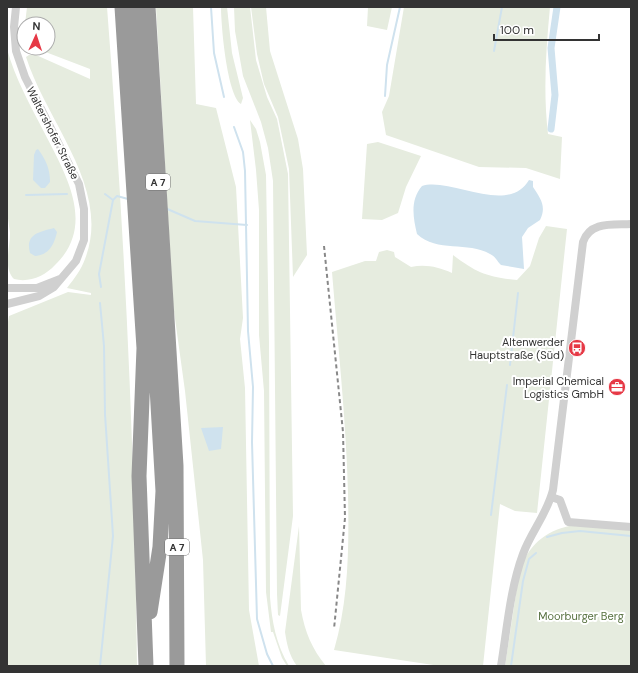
<svg xmlns="http://www.w3.org/2000/svg" width="638" height="673" font-family="'DM Sans',sans-serif">
  <style>
    .green { fill: #e6ecdf }
    .water { fill: #cfe2ee }
    .lines { fill: none; stroke-linecap: round; stroke-linejoin: round }
    .stream { stroke: #cfe2ee; stroke-width: 2 }
    .canal { stroke: #cfe2ee; stroke-width: 7 }
    .street { stroke: #d0d0d0; stroke-width: 8 }
    .highway { stroke: #9a9a9a; stroke-width: 15 }
    .rail { stroke: #888; stroke-width: 2; stroke-dasharray: 4 3; stroke-linecap: butt }
    .labels { text-anchor: middle; dominant-baseline: central; stroke-width: 4; stroke-linejoin: round; paint-order: stroke }
    .shield { fill: #fff; stroke: #707070; stroke-width: 1 }
    .shield-label { font-size: 10px; font-weight: bold; fill: #333 }
    .street-label { font-size: 11px; fill: #333; stroke: #fff }
    .poi-label { font-size: 11px; fill: #333; stroke: #fff; text-anchor: end }
    .park-label { font-size: 11px; fill: #56703f; stroke: #fff }
  </style>
  <rect width="100%" height="100%" fill="#fff"/>
  <!-- green -->
  <path class="green" d="M27,7H107C124,226 135,446 137,666H7L8,322L9,316L68,292L91,295V293L67,288C74,279 81,270 85,259C112,189 47,123 26,57L29,55H36L90,79V69L35,48H48V24H25Z
    M156,7H193L196,104L216,108L236,187L243,318L240,339L245,388L249,610L259,666H206L203,560L185,391L173,304Z
    M221,7H227L232,53L243,98L241,104C227,95 221,25 221,7Z
    M234,7H250L256,60L267,97L277,119L288,174L293,516L280,616L278,615L277,594L273,181L268,148L261,122L243,76L235,31Z
    M251,7H266L270,51L298,139L303,169L307,255L293,277L289,169L278,117L264,84L257,54Z
    M368,7H392L387,30L367,26Z
    M404,7H550C546,49 543,91 548,134L562,137L560,179L526,168L479,167L386,135L382,112L389,96Z
    M7,49C15,78 30,105 44,132C65,173 97,225 55,265C45,276 29,283 14,279C3,268 10,248 10,233C9,226 8,218 7,211Z
    M250,120L256,129L260,142L266,175L269,343L270,597C272,622 276,644 289,666H287L282,658L273,632H271L266,592L264,391L259,335V210L256,170Z
    M378,142L421,156L406,187L398,213L382,220L362,219L367,144Z
    M546,226L567,229L537,513L515,511L500,504L483,666H440L334,650C349,599 349,546 348,493C346,419 338,346 332,272L365,261H376L379,252L387,250L394,252L395,257L411,267C426,264 438,267 452,273L453,255C477,273 487,277 517,280L530,266L539,238Z
    M575,525L631,530V666H505L520,567C532,542 548,529 575,525Z
    M299,526L301,610C305,632 312,649 326,666H297C289,655 287,645 285,632Z"/>
  <!-- water -->
  <path class="water" d="M38,149C46,160 50,169 50,182L45,188H41L33,180L34,155L36,150Z
    M529,180L533,181V187C540,198 547,206 540,220L528,228L522,237L524,269L501,265C497,261 495,256 490,254C468,241 437,253 417,234C413,217 410,200 422,186C451,177 508,216 529,180Z
    M54,228L57,232C54,245 49,255 35,256L30,253C25,234 39,232 54,228Z
    M223,427L221,449L209,451L201,428Z"/>
  <g class="lines">
    <!-- stream -->
    <path class="stream" d="M211,7L214,53L224,97
      M494,51L502,7
      M385,96L387,65L400,7
      M234,127L243,152L245,171L248,331L253,387L252,442L257,619L267,654L273,666
      M26,195L67,194
      M113,200L117,196L128,199
      M165,208L195,221L247,225
      M101,287L99,274L113,200L105,194
      M100,303L104,346L105,414L113,536L100,666
      M510,365L518,293
      M491,515L507,385
      M547,537L562,533L580,531L631,536
      M511,666L523,581L529,559L536,553"/>
    <!-- canal -->
    <path class="canal" d="M551,129L555,95L551,48L557,7"/>
    <!-- street -->
    <path class="street" d="M7,288H37L60,279
      M7,304L39,296L54,287L76,261L84,240V209L79,184L25,77L16,51L14,27L16,7
      M551,497L560,500L568,522L631,527
      M501,666C507,629 510,589 523,554C531,532 547,514 553,490L583,242C590,221 613,225 631,224"/>
    <!-- highway -->
    <path class="highway" d="M122,7L144,348L139,476L146,666
      M135,7L163,491L160,547L150,612
      M148,7L176,466L177,666"/>
    <!-- rail -->
    <path class="rail" d="M324,246L343,432L345,518L334,629"/>
  </g>
  <!-- icons -->
  <defs>
    <symbol id="bus-disc" viewBox="-11 -11 22 22"><circle r="9.5" fill="#e63946" stroke="#fff"/><path d="M-5-6H5V4H4V6H2V4H-2V6H-4V4H-5ZM-3.5-4V0h7V-4ZM-3.5 1.2v1.5H-2V1.2ZM2 1.2v1.5H3.5V1.2Z" fill="#fff"/></symbol>
    <symbol id="office-disc" viewBox="-11 -11 22 22"><circle r="9.5" fill="#e63946" stroke="#fff"/><path d="M-6-3h4V-5.5h4V-3h4V5H-6ZM-1-4.5V-3h2v-1.5ZM-6 0V1H6V0Z" fill="#fff"/></symbol>
  </defs>
  <g fill-rule="evenodd">
    <use href="#bus-disc" x="567" y="338" width="20" height="20"/>
    <use href="#office-disc" x="607" y="377" width="20" height="20"/>
  </g>
  <g class="labels">
    <!-- shield labels -->
    <g class="shield">
      <rect x="146" y="174" width="24" height="16" rx="3"/>
      <rect x="165" y="539" width="24" height="16" rx="3"/>
    </g>
    <g class="shield-label">
      <text x="158" y="182">A 7</text>
      <text x="177" y="547">A 7</text>
    </g>
    <!-- street labels -->
    <g class="street-label">
      <text transform="translate(53 133) rotate(63)">Waltershofer Straße</text>
    </g>
    <!-- poi labels -->
    <g class="poi-label">
      <text x="564" y="342">Altenwerder<tspan x="564" dy="13">Hauptstraße (Süd)</tspan></text>
      <text x="604" y="381">Imperial Chemical<tspan x="604" dy="13">Logistics GmbH</tspan></text>
    </g>
    <!-- park labels -->
    <g class="park-label">
      <text x="581" y="616">Moorburger Berg</text>
    </g>
  </g>
  <!-- border -->
  <rect width="638" height="673" fill="none" stroke="#333333" stroke-width="16"/>
  <!-- north arrow -->
  <g transform="translate(36 36) rotate(3)"><circle r="19" fill="#ffffff" stroke="#adadad"/>
  <path d="M0-3L7 15L0 10L-7 15Z" fill="#e63946"/>
  <text y="-6" font-size="11" font-weight="bold" text-anchor="middle" fill="#333333">N</text>
  </g>
  <!-- scale -->
  <path d="M494 34v6h105v-6" fill="none" stroke="#333333" stroke-width="2"/>
  <text x="500" y="34" font-size="12" fill="#333333" stroke="#ffffff" stroke-width="3" paint-order="stroke">100 m</text>
</svg>
